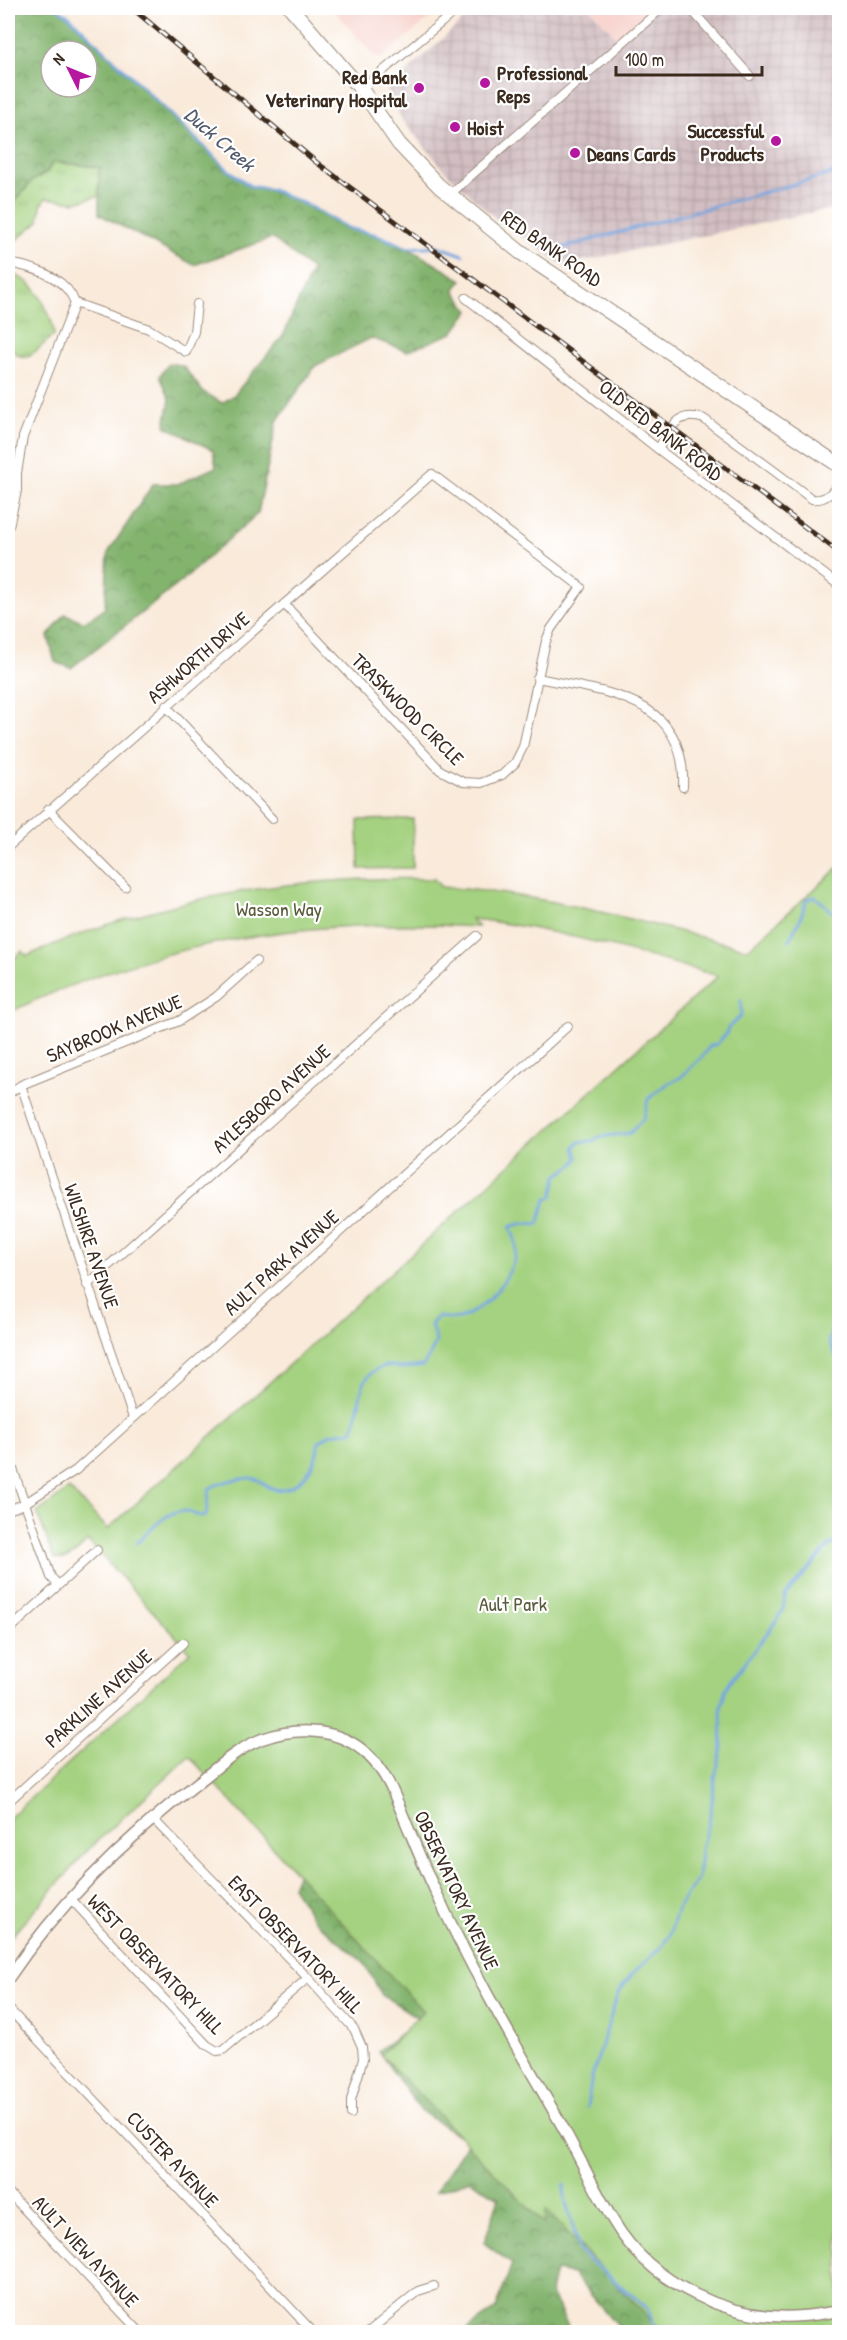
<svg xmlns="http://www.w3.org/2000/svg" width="847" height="2340" font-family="'Patrick Hand',sans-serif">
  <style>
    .built { fill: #f7d0ca }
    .industrial { fill: url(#industrial-grid) }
    .grass { fill: url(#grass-tufts); stroke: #707e4f; stroke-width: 1.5 }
    .forest { fill: url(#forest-crowns); stroke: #5f6f46; stroke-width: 1.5; fill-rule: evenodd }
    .park { fill: #a4d280; stroke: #707e4f; stroke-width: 1.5 }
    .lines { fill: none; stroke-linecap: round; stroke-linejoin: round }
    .stream { stroke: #74a5df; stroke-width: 3 }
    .minor-casing { stroke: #9a8a7c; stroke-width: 10 }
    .tertiary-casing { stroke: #9a8a7c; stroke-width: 13 }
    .trunk-casing { stroke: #9a8a7c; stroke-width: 16 }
    .minor { stroke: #fff; stroke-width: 8 }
    .tertiary { stroke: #fff; stroke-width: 10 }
    .trunk { stroke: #fff; stroke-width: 14 }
    .rail-casing { stroke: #3b2a1e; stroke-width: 5 }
    .rail { stroke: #fff; stroke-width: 3; stroke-dasharray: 9; stroke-linecap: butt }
    .poi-dot { fill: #b5179e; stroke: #fff; stroke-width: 2 }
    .labels { text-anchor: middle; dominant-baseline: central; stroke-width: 4.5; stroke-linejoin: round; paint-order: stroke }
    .poi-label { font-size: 20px; font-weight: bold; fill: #3b2a1e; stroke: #fff; text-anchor: start }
    .street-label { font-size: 20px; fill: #3b2a1e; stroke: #fff }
    .park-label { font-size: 20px; fill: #5a5c3b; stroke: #fff }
    .water-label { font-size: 21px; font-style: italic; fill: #525b6b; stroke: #fff }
  </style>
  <defs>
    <pattern id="industrial-grid" width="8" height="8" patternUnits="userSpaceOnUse" patternTransform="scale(1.5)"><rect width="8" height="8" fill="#d2bec2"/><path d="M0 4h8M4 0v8" fill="none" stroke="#b5a3a6"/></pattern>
    <pattern id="grass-tufts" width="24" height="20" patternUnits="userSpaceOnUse" patternTransform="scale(1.5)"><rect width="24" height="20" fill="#a4d280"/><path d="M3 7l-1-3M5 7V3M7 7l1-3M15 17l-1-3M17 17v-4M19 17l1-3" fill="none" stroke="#8eb46e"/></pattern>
    <pattern id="forest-crowns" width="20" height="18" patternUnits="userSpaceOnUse" patternTransform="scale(1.5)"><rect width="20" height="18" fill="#83b46e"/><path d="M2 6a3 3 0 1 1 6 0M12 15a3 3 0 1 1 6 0" fill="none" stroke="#6c935a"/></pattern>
  </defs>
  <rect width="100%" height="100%" fill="#fff"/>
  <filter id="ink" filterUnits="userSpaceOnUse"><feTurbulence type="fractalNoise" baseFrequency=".0167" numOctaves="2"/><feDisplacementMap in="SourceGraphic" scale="12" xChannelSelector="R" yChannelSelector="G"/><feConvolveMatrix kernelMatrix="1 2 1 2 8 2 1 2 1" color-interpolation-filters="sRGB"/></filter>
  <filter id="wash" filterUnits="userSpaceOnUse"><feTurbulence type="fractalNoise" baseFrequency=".008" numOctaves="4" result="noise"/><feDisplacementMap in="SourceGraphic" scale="24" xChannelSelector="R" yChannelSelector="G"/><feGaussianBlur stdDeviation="1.35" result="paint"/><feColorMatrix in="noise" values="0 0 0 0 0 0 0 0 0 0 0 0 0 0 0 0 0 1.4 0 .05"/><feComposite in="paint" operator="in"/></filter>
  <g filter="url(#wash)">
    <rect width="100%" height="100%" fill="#f9eada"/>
    <!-- built -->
    <path class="built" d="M332,8H442L384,56L380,58L372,54Z
      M589,8H651L617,38Z"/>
    <!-- industrial -->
    <path class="industrial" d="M476,8H589L617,38L651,8H839V207L563,265L496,219L447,173L402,120L387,90Z"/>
    <!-- grass -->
    <path class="grass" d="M53,162L99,167V196L75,202L46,198L41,206L39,221L8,247V210L32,181L47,172Z
      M8,272C14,275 23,278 29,283C41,295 53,318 54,335C38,347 26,371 8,345Z"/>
    <!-- forest -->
    <path class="forest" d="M8,8H57L69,16L227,169L250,186L272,190L307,205L347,228L377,235L408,248L462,280L454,290L469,311L453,333L407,351L371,338L315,366L277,421L258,513L176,586L71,668L55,662L48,636L65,614L84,622L105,608L108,553L153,484H178L216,467L213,450L165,426L170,399L160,376L169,363L183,366L203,392L222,403L234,395L283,336L312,270L272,238L194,265L99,214V167L53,162L47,172L32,181L8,210ZM51,51H87V87H51Z
      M298,1872L839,2332H623L573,2274L555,2271L550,2292L571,2332H464L496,2309L512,2264L484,2243L499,2198L470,2180L435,2192L468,2142L421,2111L378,2051L420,2019L382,1995L364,1963L314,1920L292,1887Z"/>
    <!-- park -->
    <path class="park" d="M413,819V868L359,869L358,820Z
      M839,867V2332H662L546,2210L544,2224L381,2055L423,2011L189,1756L86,1852L8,1940V1819L190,1652L88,1541C78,1549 69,1564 54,1558L37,1513L69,1489L108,1529L718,976C636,953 556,928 471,919L478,927C312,917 159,940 8,1013V964L22,951L27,956C156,898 293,875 434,879L441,887C546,894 646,923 748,949Z"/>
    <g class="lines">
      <!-- stream -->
      <path class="stream" d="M57,8L69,16L227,169L250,186L272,190L307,205L347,228L377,235L408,248L438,246L463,255
        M562,248L831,174L840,168
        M789,940L799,922L807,899L815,897C824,902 831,914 840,917
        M840,1112C834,1123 834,1133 832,1145C828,1176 829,1194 840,1225
        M840,1293L829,1341L840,1365
        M137,1543C148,1533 167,1510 183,1511C193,1512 195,1517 206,1516L209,1489C219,1482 236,1479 249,1478C260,1477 265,1488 274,1489C297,1494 319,1464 318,1443L330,1434L352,1431C363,1408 354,1373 386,1366C390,1365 395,1367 400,1368C407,1368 415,1367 423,1366L430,1355L436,1341L431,1325L437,1317C443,1317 453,1320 459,1318C485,1312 518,1271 516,1245C516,1239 512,1232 510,1227L523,1223L538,1224L546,1200L553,1196L557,1176L575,1163L578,1158L575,1147L579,1142L592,1141L599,1137L630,1133L644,1118L648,1099L667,1084L680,1078L702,1057L710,1046L717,1044L726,1034L728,1028L741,1016V1001
        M587,2107L592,2077L618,1993L632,1974L661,1947L669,1936L678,1908L698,1878L702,1844L709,1823L716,1773L722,1749L721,1707L726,1688L777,1620L783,1610L785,1596L826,1549L840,1539
        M564,2185L565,2199L580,2252L647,2308L655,2327L664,2332"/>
    </g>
  </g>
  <g filter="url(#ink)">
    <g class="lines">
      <defs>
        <path id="minor" d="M690,8L750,76
          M361,89L459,8
          M449,195L662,8
          M8,263C33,267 66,277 75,303L23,437L17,473V491L9,526
          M466,298L658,449L840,586
          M75,303L149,329L186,352L194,332L197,304
          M658,449C671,429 676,410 704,419L812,499C826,501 833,492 840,481
          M537,678C605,692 687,696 683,787
          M166,706L272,819
          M48,809L125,887
          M8,847L432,474L581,587L551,629L546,641L523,747L515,763L502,775L481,783L463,782L440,770L284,604
          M21,1085L133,1418
          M8,1094L21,1085L179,1021L216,997L256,961
          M87,1285L477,936
          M8,1455L51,1577L58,1585
          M8,1510L24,1504L76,1470L568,1026
          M8,1631L97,1550
          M8,1802L183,1643
          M152,1818L308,1978L354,2029L362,2047L363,2059L351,2100V2114
          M71,1899L207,2045L217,2051L223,2050L308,1978
          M8,2008L313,2332
          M8,2192L140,2332
          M368,2332L418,2291L434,2286"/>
        <path id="tertiary" d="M8,1979C59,1903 127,1837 200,1781C219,1766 238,1748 262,1739C298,1726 340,1728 368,1755C390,1776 398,1805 410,1832C418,1852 426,1871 435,1890C471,1969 514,2042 557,2117C577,2151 593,2188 614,2222C651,2284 731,2322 802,2316C815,2315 827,2313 840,2311"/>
        <path id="trunk" d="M291,8L361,89L399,144L439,186L520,252L840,466"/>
      </defs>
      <!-- minor casing -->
      <use href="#minor" class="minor-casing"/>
      <!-- tertiary casing -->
      <use href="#tertiary" class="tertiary-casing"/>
      <!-- trunk casing -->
      <use href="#trunk" class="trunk-casing"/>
      <!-- minor -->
      <use href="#minor" class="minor"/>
      <!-- tertiary -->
      <use href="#tertiary" class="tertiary"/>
      <!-- trunk -->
      <use href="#trunk" class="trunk"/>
      <defs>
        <path id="rail" d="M132,8L316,162L840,553"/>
      </defs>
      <!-- rail casing -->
      <use href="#rail" class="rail-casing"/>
      <!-- rail -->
      <use href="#rail" class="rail"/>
    </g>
  </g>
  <!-- markers -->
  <g class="poi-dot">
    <circle cx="485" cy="83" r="6"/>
    <circle cx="419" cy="88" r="6"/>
    <circle cx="455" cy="127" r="6"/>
    <circle cx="776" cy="141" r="6"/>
    <circle cx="575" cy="153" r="6"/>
  </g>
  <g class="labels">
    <!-- poi labels -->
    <g class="poi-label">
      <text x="497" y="72">Professional<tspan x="497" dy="23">Reps</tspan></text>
      <text x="407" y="76" text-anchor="end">Red Bank<tspan x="407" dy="23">Veterinary Hospital</tspan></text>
      <text x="467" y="127">Hoist</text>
      <text x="764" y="130" text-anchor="end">Successful<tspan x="764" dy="23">Products</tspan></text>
      <text x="587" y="153">Deans Cards</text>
    </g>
    <!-- street labels -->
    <g class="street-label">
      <text transform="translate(552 248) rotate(35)">RED BANK ROAD</text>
      <text transform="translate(661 430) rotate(38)">OLD RED BANK ROAD</text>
      <text transform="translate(198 657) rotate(-41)">ASHWORTH DRIVE</text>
      <text transform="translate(408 709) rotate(45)">TRASKWOOD CIRCLE</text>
      <text transform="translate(114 1028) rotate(-23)">SAYBROOK AVENUE</text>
      <text transform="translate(271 1098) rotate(-42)">AYLESBORO AVENUE</text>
      <text transform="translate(92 1246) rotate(71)">WILSHIRE AVENUE</text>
      <text transform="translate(281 1262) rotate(-42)">AULT PARK AVENUE</text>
      <text transform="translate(98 1698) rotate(-42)">PARKLINE AVENUE</text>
      <text transform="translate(457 1890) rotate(65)">OBSERVATORY AVENUE</text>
      <text transform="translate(296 1944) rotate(46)">EAST OBSERVATORY HILL</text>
      <text transform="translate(156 1964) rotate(46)">WEST OBSERVATORY HILL</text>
      <text transform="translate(173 2159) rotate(47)">CUSTER AVENUE</text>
      <text transform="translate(86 2251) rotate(47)">AULT VIEW AVENUE</text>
    </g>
    <!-- park labels -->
    <g class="park-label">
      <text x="279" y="908">Wasson Way</text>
      <text x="513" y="1603">Ault Park</text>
    </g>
    <!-- water labels -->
    <g class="water-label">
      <text transform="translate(220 139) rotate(41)">Duck Creek</text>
    </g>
  </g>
  <!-- margin -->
  <rect width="847" height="2340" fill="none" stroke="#fff" stroke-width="30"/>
  <!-- north arrow -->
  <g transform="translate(69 69) rotate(313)"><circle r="28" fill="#ffffff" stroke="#b1aaa5" stroke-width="1.5"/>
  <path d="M0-4.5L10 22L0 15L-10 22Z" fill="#b5179e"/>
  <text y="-9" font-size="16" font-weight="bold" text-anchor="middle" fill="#3b2a1e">N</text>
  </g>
  <!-- scale -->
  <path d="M616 66v9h146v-9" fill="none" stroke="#3b2a1e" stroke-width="3"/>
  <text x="625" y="66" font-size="18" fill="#3b2a1e" stroke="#ffffff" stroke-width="4.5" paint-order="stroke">100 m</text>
</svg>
